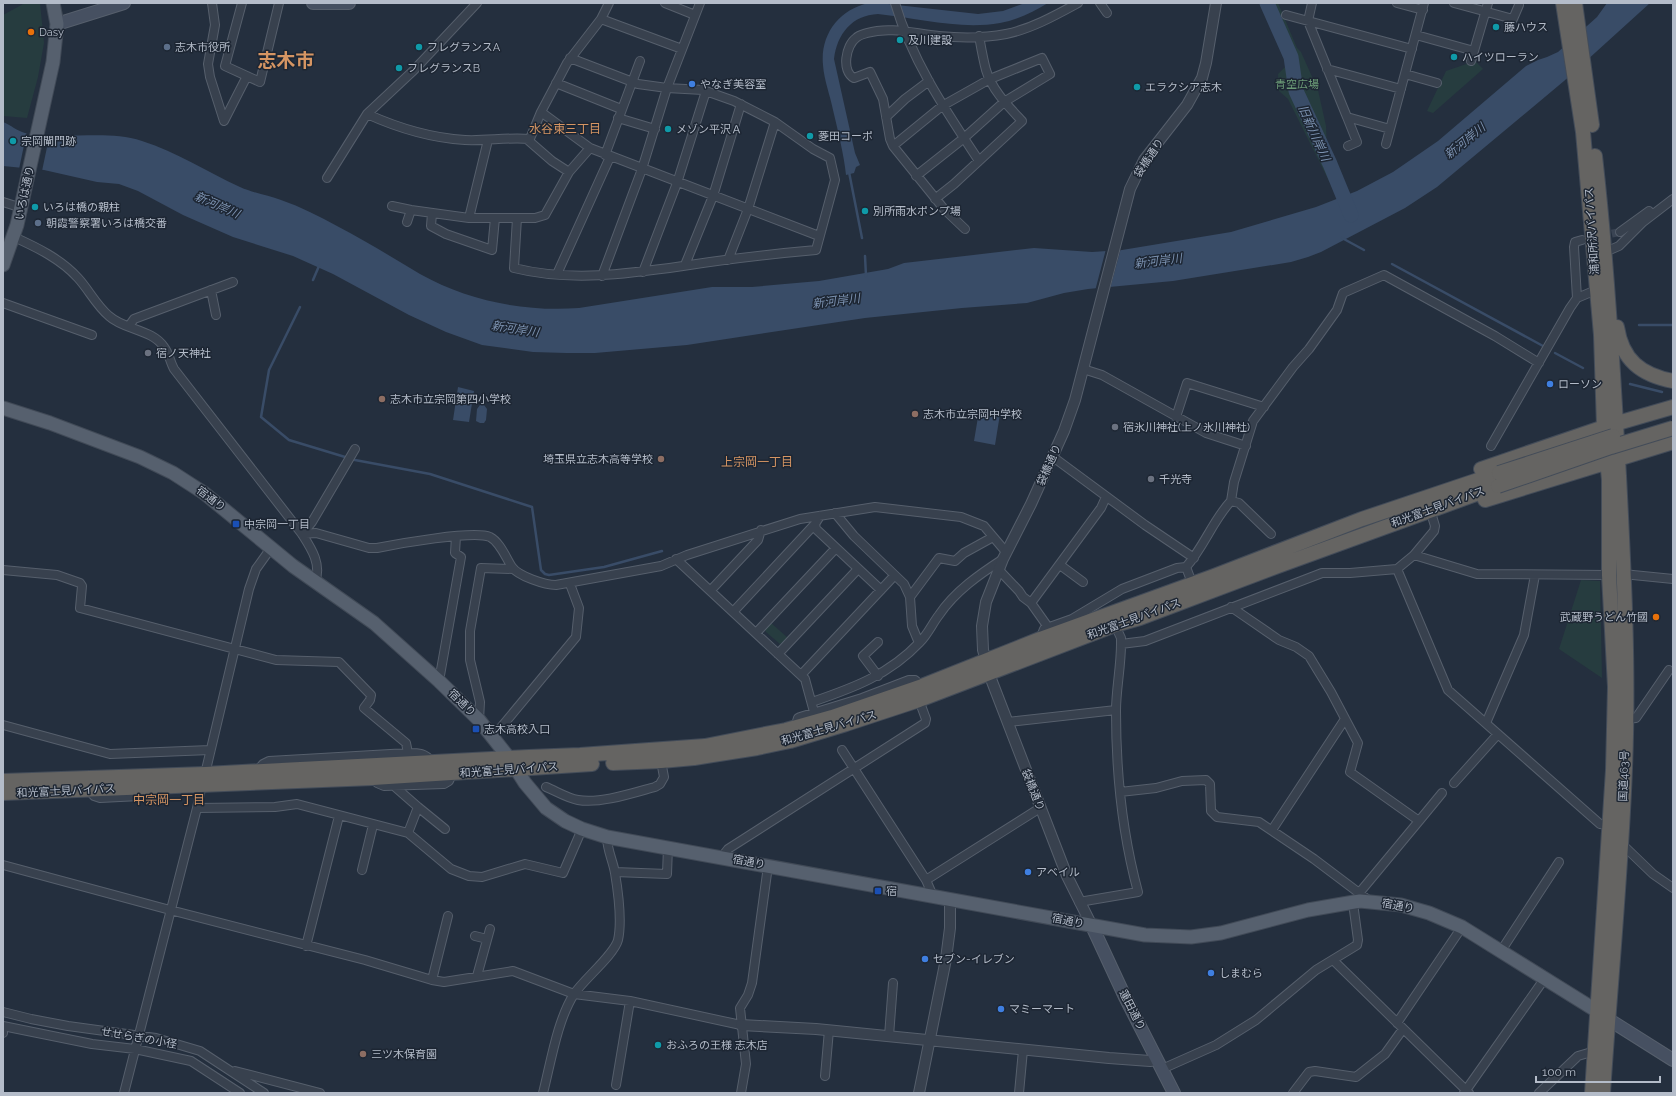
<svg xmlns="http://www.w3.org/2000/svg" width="1676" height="1096" font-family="Raleway,'Noto Sans JP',sans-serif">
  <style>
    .green { fill: #263c3f }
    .water { fill: #394c67 }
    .pier { fill: #242f3e }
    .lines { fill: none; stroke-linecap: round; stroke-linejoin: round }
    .stream { stroke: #394c67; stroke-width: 2.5 }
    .river { stroke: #394c67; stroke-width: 15 }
    .minor-tunnel { stroke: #3a4453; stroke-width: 8; stroke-dasharray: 8 4; stroke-linecap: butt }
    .minor-casing { stroke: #565f6c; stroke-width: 10 }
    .tertiary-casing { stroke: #565f6c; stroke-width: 12 }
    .secondary-casing { stroke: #565f6c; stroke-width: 14 }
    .primary-casing { stroke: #414a57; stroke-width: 15 }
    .trunk-casing { stroke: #434c59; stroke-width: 16 }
    .minor { stroke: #38414e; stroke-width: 8 }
    .tertiary { stroke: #38414e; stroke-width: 10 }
    .secondary { stroke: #465061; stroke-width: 12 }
    .primary { stroke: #56606e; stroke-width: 13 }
    .trunk { stroke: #656462; stroke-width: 14 }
    .trunk-bridge-casing { stroke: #434c59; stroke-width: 16; stroke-linecap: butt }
    .trunk-bridge { stroke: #656462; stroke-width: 14 }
    .culture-dot { fill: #0f9aa8; stroke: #1d2633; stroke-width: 1.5 }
    .food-dot { fill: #e8710a; stroke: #1d2633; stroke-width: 1.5 }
    .service-dot { fill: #5c6f8a; stroke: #1d2633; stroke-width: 1.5 }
    .shop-dot { fill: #3f7fe0; stroke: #1d2633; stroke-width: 1.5 }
    .worship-dot { fill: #6b7280; stroke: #1d2633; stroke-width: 1.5 }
    .education-dot { fill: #8d6e63; stroke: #1d2633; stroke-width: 1.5 }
    .transit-dot { fill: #1a4fb4; stroke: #1d2633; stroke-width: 1.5 }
    .labels { text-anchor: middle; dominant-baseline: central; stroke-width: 3; stroke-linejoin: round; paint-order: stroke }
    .poi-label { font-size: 11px; fill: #b4bcc9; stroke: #1d2633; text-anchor: start }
    .park-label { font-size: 11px; fill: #6b9a76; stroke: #1d2633 }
    .street-label { font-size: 11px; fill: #b4bcc9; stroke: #1d2633 }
    .neighbourhood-label { font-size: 12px; fill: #d59563; stroke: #1d2633 }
    .water-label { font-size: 12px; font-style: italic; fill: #7c92b1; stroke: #1d2633 }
    .town-label { font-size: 19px; font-weight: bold; fill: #d59563; stroke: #1d2633 }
  </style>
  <rect width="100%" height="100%" fill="#242f3e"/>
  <!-- green -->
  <path class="green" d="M25,3H40L44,43L38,77L27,118L3,116V15Z
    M1259,3H1278L1297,48L1301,52L1318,90L1326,126L1327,150L1341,176L1329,181L1288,99L1279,91L1278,74L1289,63Z
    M1475,61L1483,69L1433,113L1427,111L1446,71Z
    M1581,580L1600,581L1602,678L1559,649Z
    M771,623L788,638L780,644L766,632L765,629Z"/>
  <!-- water -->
  <path class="water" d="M869,3L888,4L978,14L1003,11L1025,3H1048C1033,12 1017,20 1000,23C960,30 918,18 878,14C852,15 837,34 834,59L855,153L860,165L856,167L854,173L846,175C844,155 838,131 833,110C830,95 824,80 823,65C820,35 839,9 869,3Z
    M1607,3H1650L1564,81L1437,187L1405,208L1321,252L1308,257L1291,262L1173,281L1088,289L1064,293L1027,303L962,308L865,318L687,345L595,353H566L533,352L482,345L446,332L409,315L333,274L293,256L233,237L183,215L138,191L119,184L97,182L44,170L3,166V122C11,125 17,131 25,133C64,141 104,129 142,141C177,152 207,172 240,187C253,193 268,195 281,200C301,207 319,216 337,226C366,241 393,258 420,274C468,301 525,312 579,308L712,287H752L819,281L888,269L904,263L1034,248L1092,252L1122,250L1231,232L1316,207L1357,191L1393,172L1438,141L1526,66L1538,60L1547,57L1558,52L1597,17Z
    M458,387L474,391L469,422L453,420Z
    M480,405H484L487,409L486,420L484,423H480L476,421L477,409Z
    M979,411L1000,414L995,445L974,441Z"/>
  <!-- pier -->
  <path class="pier" d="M27,131L50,133L42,171L19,169Z
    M1121,248L1110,289L1095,291L1106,249Z"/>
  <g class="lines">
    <!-- stream -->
    <path class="stream" d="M849,172L862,238
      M1342,238L1364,250
      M865,256L866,276
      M1392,264L1543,346
      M313,280L319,266
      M300,307L269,370L261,417L289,440L355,460L430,474L532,507L541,570L545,574L549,575L604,567L662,551
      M1639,325H1673
      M1555,353L1583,368
      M1630,384L1662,392"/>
    <!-- river -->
    <path class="river" d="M1267,3L1291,57L1296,91L1330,164L1351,215"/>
    <!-- minor-tunnel -->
    <path class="minor-tunnel" d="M1600,236L1620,232"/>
    <defs>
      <path id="minor" d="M212,3L215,25L208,64L210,77L224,121L247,76
        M242,3L225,66L260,82L279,3
        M665,3L695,15
        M895,3C912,61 946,111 979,161
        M1100,3L1107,13
        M1312,3L1308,21L1347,117L1390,129
        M1397,3L1423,10
        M1454,3L1513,19L1519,5
        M1286,15L1412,49
        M601,19L682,49
        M1416,35L1474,51
        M1471,61L1488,3
        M1327,69L1401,89
        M1405,74L1437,83
        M556,83L621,109
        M541,112L590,148L819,236
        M367,114C398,128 431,138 465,140C487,141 508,137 530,139
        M886,117L905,99L929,81
        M1347,117L1357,142L1348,146
        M618,118L655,129
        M1386,144L1424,3
        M893,146L942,106L990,79L1042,58L1050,74L1004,102L964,138L916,176
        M605,155L640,61
        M569,172L552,161L529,141L541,112L567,63L601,19L609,3
        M327,178L367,114L414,70L477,3
        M935,199L954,184L1022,121C1008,106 992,90 986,70C983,59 981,47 979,36
        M3,202L22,208
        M392,206L411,210L469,218H535L545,215L569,172L590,148
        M432,213L431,226L446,234L492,250L495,218
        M469,218L488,140
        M517,218L514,268C570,282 627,274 683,266C727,259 771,254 816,250L835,180L830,158L813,149L775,122L734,101L703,90L667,88L638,84L570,58
        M407,222L411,210
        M965,229L944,209L893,146L890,139L883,99L870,72L854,78C841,71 846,45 856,38C859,35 864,34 867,33C891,26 915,34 939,36C960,38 985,38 1006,34C1031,29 1056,15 1078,3
        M1620,232L1649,211
        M14,237C36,247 61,259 78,278C89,290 96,305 109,316C124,330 152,329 164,347C169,353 170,362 174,369L302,534C311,548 322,564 315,582
        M1605,252L1619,246L1643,222L1673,199
        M728,260L748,209L775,122
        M685,265L713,196L741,104
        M643,272L677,183L706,91
        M557,274L610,157
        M602,276L642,169L667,88L700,3
        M211,290L216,315
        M1577,298L1574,247L1575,242L1582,240
        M3,303L92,335
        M129,326L134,319L233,282
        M1083,369L1102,375L1206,433L1246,446
        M1176,417L1187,383L1264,407
        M1491,446L1570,308L1577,298L1596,290
        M1053,457L1145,525L1194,558
        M1231,501L1234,482L1253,421L1293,367L1309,349L1337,310L1343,293L1384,275L1495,336L1539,363
        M835,513L854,536L904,584L910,597
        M815,524L816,529L881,590
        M302,534L316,533L369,548H377C397,544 474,530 490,537C500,542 506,558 512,567C518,576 545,585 556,585L661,566L687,555L800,519L875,507L961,517L984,526L1006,552
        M302,534L312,522L355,449
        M1414,555L1477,574L1609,575
        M676,559L805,679L814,712
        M1060,565L1083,582
        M998,569L1019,591L1023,597L1031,603L1048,627
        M1397,569L1448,690L1600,824L1610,825
        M3,570L57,575L80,583L82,586L80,608L276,660L339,662L371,695L370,700L364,708L406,743L408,753
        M1623,574L1673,579
        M1192,583L1186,567C1204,547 1213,520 1231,501L1239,503L1271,534
        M711,590L758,540L761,530
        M1031,603L1101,508L1106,497
        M1231,607L1279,640L1296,647L1309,656L1331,692L1358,743L1350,772L1419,821L1442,793
        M733,612L815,524L820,516
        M756,633L836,548
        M1040,639L1044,629L1072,619L1122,589L1177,568L1186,567
        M919,643L912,626L910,597L939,558L955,561L964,553L993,537
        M1121,644L1145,641L1322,573H1350L1397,569L1414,555L1434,531L1435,526L1432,516
        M778,654L858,569
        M801,675L894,576
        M878,676L863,656L878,642
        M439,681L461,557L455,553L456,536
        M812,702C853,688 889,675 920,642C928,634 932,624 939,615C955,591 980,574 1003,559
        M1626,719L1636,718L1669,670
        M479,720L480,702L470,660V631L481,568L513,569
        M1008,722L1116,710
        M1486,723L1524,635L1535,575
        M3,725L110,754L210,750
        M795,728L798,718L800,717L862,698L909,680H915L922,686
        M493,737L576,637L579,608L570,584
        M842,750L926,880L933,896
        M257,771L263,764L269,761L408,753C419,753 425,753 432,762
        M205,774L249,589L256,569L271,548
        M373,778L377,783L384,786L444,784L449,781L452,774
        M1454,783L1498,734
        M394,786L418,807L408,833
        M546,787C556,791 567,798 578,800C600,804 633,793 655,787L660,784L664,777L661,761
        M89,790L94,796L100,798L160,795L165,792L169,786
        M1120,792L1156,788L1182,781L1206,780L1210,784L1211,811L1217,817L1259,822L1314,859L1371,902
        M418,807L445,829
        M197,808L275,807L297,804L408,833L451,869L469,876L482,877L525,864L563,873L582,829
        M1272,830L1345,719
        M1620,847L1626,848L1653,874L1673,888
        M721,858L728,849L925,723L926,719L919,700
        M3,865L170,910L365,960L432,980L444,982L513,971L574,994L630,1001L741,1025
        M362,870L373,825
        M615,872L667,874L668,847
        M926,880L1040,808
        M1360,896V892L1419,821
        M1079,902L1138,892C1122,833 1116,772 1116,711C1116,689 1121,667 1121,644V638L1115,625
        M475,936L487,939
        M306,946L339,816
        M1501,951L1559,862
        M1333,960L1469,1093
        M477,976L490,929
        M432,980L448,916
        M3,1012L31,1019L68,1026L156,1038L200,1051L264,1093
        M1397,1023L1462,927
        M3,1026L92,1044L135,1049L191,1061L240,1093
        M3,1032V1033
        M889,1036L893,983
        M1162,1069L1216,1045L1256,1020L1316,970L1357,945L1358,940L1353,903
        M235,1071L320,1093
        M825,1076L829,1030
        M616,1085L630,1001
        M124,1093L197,808L202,784
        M543,1093C551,1062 557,1021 574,994C584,979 614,955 618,940C622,922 618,891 615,873C613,861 607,850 607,837
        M741,1093L746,1064L740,1008L748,995L752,983L768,866
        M1019,1093L1023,1050
        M1293,1093L1309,1072L1315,1071L1356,1077L1385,1054L1403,1029
        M1464,1093L1545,978
        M1539,1093L1578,1056L1595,1051"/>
      <path id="tertiary" d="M1092,926L1067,876L991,679L983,650L982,626L986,602L1003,559L1031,504L1064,431L1075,400L1130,189L1144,160L1187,105L1202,78L1206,63L1216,3
        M741,1025L816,1029L1109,1058L1150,1061L1157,1060
        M919,1093L946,959L950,928V899"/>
      <path id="secondary" d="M313,3H349
        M57,24L124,3
        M1092,926L1125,997L1174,1093
        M1608,1019L1673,1060"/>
      <path id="primary" d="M3,265L17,225L53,62L57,24L53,3
        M3,408L50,423L140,457L173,473L204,493L293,566L374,623L439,681L479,720L509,758L525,783L546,808L565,821L582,829L607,837L1145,935L1191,937L1221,933L1308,910L1360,901L1401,905L1429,913L1462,927L1605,1016"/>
      <path id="trunk" d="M1563,3L1583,132L1601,335L1604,427L1609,480V575L1615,687L1613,770L1592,1093
        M1575,3L1592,125
        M1595,156C1607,262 1613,369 1619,476C1624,573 1629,671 1625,768C1621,877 1610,985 1603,1093
        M1617,327C1622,360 1641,375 1673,381
        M1481,469L1604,427L1673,407
        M1485,500L1673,442
        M613,763L661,761L694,758L757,748L790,741L846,724L919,700L1115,625L1140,618L1278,566L1498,486
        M3,781L205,774L529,757L580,755L705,746L786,730L832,717L922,686L1040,639L1214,576L1362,519L1499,473
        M3,793L373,778L592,764"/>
    </defs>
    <!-- minor casing -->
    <use href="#minor" class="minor-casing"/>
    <!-- tertiary casing -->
    <use href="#tertiary" class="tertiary-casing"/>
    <!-- secondary casing -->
    <use href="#secondary" class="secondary-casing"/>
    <!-- primary casing -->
    <use href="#primary" class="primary-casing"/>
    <!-- trunk casing -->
    <use href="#trunk" class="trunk-casing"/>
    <!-- minor -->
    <use href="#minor" class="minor"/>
    <!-- tertiary -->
    <use href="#tertiary" class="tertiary"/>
    <!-- secondary -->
    <use href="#secondary" class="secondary"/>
    <!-- primary -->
    <use href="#primary" class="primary"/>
    <!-- trunk -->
    <use href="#trunk" class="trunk"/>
    <defs>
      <path id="trunk-bridge" d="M1499,473L1613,436
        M1498,486L1611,447L1673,428"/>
    </defs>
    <!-- trunk-bridge casing -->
    <use href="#trunk-bridge" class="trunk-bridge-casing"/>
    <!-- trunk-bridge -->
    <use href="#trunk-bridge" class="trunk-bridge"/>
  </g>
  <!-- markers -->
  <g class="culture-dot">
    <circle cx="1496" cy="27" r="4"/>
    <circle cx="900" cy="40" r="4"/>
    <circle cx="419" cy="47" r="4"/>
    <circle cx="1454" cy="57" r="4"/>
    <circle cx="399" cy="68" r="4"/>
    <circle cx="1137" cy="87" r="4"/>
    <circle cx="668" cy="129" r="4"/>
    <circle cx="810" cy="136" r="4"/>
    <circle cx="13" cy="141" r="4"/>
    <circle cx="35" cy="207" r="4"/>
    <circle cx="865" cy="211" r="4"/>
    <circle cx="658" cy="1045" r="4"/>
  </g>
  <g class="food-dot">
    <circle cx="31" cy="32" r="4"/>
    <circle cx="1656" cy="617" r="4"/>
  </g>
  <g class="service-dot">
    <circle cx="167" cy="47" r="4"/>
    <circle cx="38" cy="223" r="4"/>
  </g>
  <g class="shop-dot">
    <circle cx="692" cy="84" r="4"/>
    <circle cx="1550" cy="384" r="4"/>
    <circle cx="1028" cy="872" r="4"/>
    <circle cx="925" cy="959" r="4"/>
    <circle cx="1211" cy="973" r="4"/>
    <circle cx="1001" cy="1009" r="4"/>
  </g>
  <g class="worship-dot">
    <circle cx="148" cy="353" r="4"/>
    <circle cx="1115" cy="427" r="4"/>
    <circle cx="1151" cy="479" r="4"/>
  </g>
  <g class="education-dot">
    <circle cx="382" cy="399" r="4"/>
    <circle cx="915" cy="414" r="4"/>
    <circle cx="661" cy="459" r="4"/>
    <circle cx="363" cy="1054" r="4"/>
  </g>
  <g class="transit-dot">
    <rect x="232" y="520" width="8" height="8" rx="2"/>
    <rect x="472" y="725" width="8" height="8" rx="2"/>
    <rect x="874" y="887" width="8" height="8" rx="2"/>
  </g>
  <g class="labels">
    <!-- poi labels -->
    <g class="poi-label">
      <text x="1504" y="27">藤ハウス</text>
      <text x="39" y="32">Dasy</text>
      <text x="908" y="40">及川建設</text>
      <text x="175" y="47">志木市役所</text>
      <text x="427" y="47">フレグランスA</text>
      <text x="1462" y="57">ハイツローラン</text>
      <text x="407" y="68">フレグランスB</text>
      <text x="700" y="84">やなぎ美容室</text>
      <text x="1145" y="87">エラクシア志木</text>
      <text x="676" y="129">メゾン平沢Ａ</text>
      <text x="818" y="136">菱田コーポ</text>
      <text x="21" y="141">宗岡閘門跡</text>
      <text x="43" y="207">いろは橋の親柱</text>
      <text x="873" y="211">別所雨水ポンプ場</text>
      <text x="46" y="223">朝霞警察署いろは橋交番</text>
      <text x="156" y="353">宿ノ天神社</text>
      <text x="1558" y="384">ローソン</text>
      <text x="390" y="399">志木市立宗岡第四小学校</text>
      <text x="923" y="414">志木市立宗岡中学校</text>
      <text x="1123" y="427">宿氷川神社(上ノ氷川神社)</text>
      <text x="653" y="459" text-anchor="end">埼玉県立志木高等学校</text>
      <text x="1159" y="479">千光寺</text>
      <text x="244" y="524">中宗岡一丁目</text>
      <text x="1648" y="617" text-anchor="end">武蔵野うどん竹國</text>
      <text x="484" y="729">志木高校入口</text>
      <text x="1036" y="872">アベイル</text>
      <text x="886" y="891">宿</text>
      <text x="933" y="959">セブン-イレブン</text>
      <text x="1219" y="973">しまむら</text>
      <text x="1009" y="1009">マミーマート</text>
      <text x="666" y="1045">おふろの王様 志木店</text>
      <text x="371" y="1054">三ツ木保育園</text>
    </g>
    <!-- park labels -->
    <g class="park-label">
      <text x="1297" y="84">青空広場</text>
    </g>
    <!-- street labels -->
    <g class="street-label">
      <text transform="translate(1149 158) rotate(-56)">袋橋通り</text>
      <text transform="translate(25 193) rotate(-78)">いろは通り</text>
      <text transform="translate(1592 231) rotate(-94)">浦和所沢バイパス</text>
      <text transform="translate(1049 465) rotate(-66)">袋橋通り</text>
      <text transform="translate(211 499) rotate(37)">宿通り</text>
      <text transform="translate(1438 507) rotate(-20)">和光富士見バイパス</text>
      <text transform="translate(1134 619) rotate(-20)">和光富士見バイパス</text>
      <text transform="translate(462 703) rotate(45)">宿通り</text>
      <text transform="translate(829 728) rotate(-16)">和光富士見バイパス</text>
      <text transform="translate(509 770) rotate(-4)">和光富士見バイパス</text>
      <text transform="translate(1624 776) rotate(-88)">国道463号</text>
      <text transform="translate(1033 790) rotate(69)">袋橋通り</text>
      <text transform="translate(66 791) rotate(-3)">和光富士見バイパス</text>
      <text transform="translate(749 862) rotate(10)">宿通り</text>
      <text transform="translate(1398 906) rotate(10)">宿通り</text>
      <text transform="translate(1068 921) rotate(11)">宿通り</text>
      <text transform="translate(1132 1010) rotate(63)">蓮田通り</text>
      <text transform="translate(139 1038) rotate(10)">せせらぎの小径</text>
    </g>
    <!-- neighbourhood labels -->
    <g class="neighbourhood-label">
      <text x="565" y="129">水谷東三丁目</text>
      <text x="757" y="462">上宗岡一丁目</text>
      <text x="169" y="800">中宗岡一丁目</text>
    </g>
    <!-- water labels -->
    <g class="water-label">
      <text transform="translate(1314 133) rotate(66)">旧新川岸川</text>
      <text transform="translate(1465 141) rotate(-39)">新河岸川</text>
      <text transform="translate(217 205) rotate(24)">新河岸川</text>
      <text transform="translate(1158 261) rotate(-7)">新河岸川</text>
      <text transform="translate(836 301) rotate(-7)">新河岸川</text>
      <text transform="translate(515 329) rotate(9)">新河岸川</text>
    </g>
    <!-- town labels -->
    <g class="town-label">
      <text x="286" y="60">志木市</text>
    </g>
  </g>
  <!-- border -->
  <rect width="1676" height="1096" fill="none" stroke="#b4bcc9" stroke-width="8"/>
  <!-- scale -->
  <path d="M1536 1076v6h124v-6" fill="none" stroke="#b4bcc9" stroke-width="2"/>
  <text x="1542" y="1076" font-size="12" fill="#b4bcc9" stroke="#1d2633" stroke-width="3" paint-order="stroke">100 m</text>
</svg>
